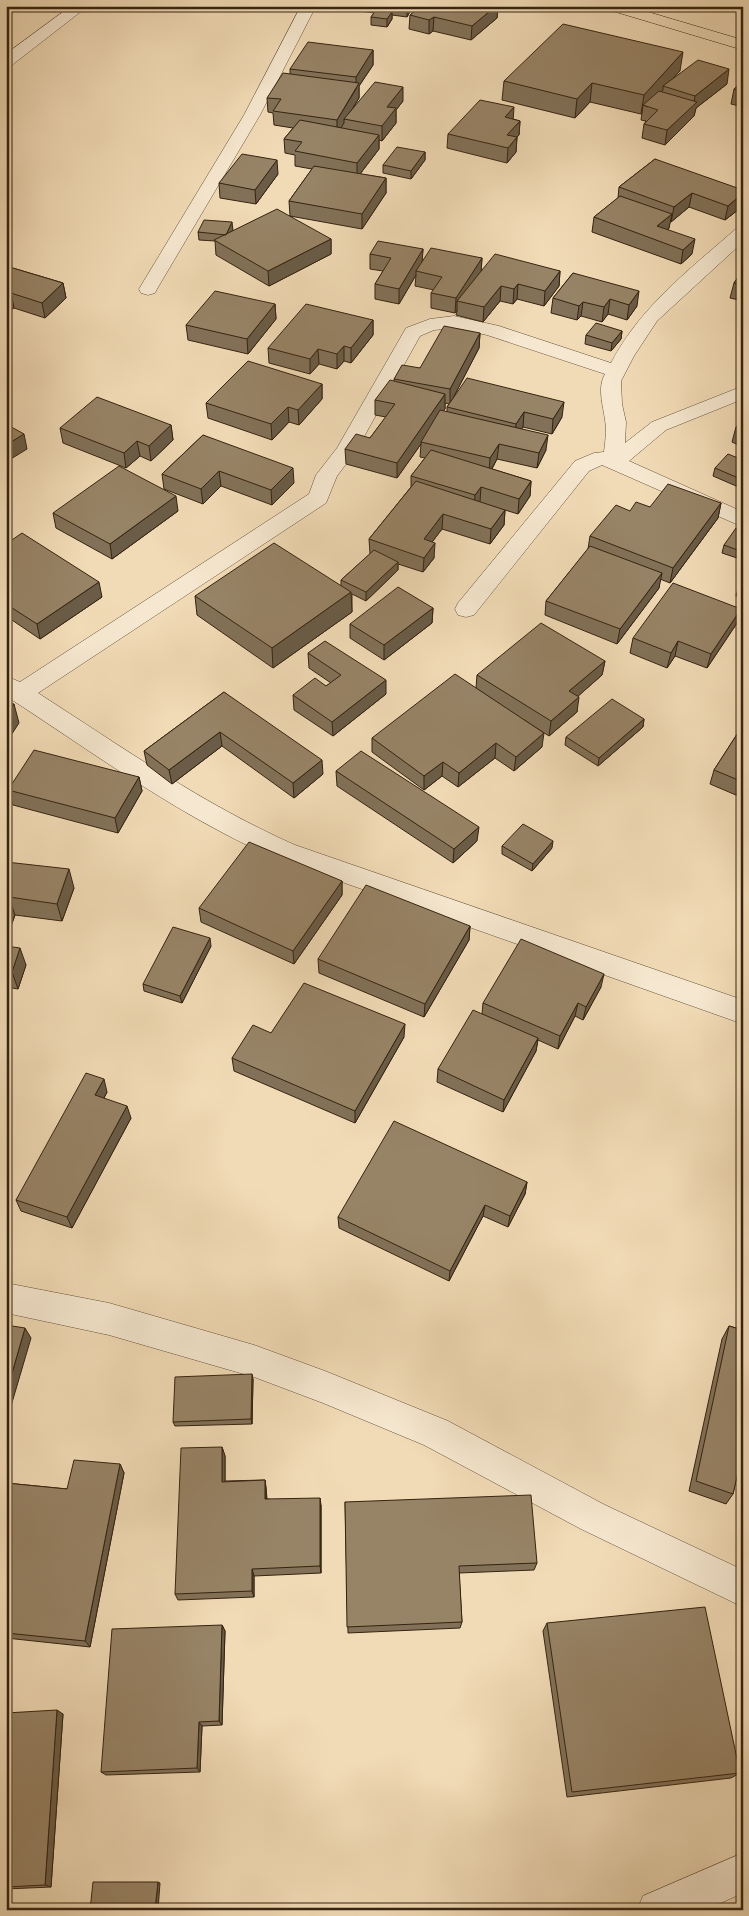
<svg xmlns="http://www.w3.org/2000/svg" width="749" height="1916" font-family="Cardo,serif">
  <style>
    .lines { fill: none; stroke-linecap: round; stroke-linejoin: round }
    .street-casing { stroke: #64513a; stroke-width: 1 }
    .primary-casing { stroke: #352310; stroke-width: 1 }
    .street { fill: #f6e8d0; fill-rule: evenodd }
    .primary { fill: #f1dbb6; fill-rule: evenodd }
    .wall { fill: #827158; stroke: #352310; fill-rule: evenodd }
    .shaded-wall { fill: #6a5c47; stroke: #352310 }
    .building { fill: #978366; stroke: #352310 }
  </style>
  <rect width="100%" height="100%" fill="#f1dbb6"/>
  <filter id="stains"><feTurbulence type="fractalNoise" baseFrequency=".004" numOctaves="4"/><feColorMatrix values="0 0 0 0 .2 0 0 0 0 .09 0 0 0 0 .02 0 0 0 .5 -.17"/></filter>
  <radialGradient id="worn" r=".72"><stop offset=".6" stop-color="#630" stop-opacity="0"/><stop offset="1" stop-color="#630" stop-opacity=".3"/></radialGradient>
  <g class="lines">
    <defs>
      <path id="street" d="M71,6H88L12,65L6,67V54Z
        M301,6H316L260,115L157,289L155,293L148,295L141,293L139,289L244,115Z
        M743,227V242L657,321L634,356L621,381L622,404L626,422L625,443L652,422L743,386V399L666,430L629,461L743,512V527L602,465L589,471L474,615L466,617L458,615L455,609L458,603L575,461L594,453L604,452C605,442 607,431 605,420C603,405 597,388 605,374L487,335L454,328L434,330L420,336L356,451L337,476L326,503L38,693C122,747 204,805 295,845L743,1000V1024L277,859C180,817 94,753 6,696V676L20,682L309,494L316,475L337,448L406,328L430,319L454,316L499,326L611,363C640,307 690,269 737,228Z
        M6,1283L109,1303L254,1345L325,1371L448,1421L605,1505L743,1570V1607L581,1529L424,1445L323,1403L254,1377L109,1335L6,1313Z
        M743,1853V1893L705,1910H637L643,1896Z"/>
      <path id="primary" d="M604,6H628L743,40V50L606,9Z"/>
    </defs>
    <!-- street casing -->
    <use href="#street" class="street-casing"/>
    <!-- primary casing -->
    <use href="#primary" class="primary-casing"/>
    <!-- street -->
    <use href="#street" class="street"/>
    <!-- primary -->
    <use href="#primary" class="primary"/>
  </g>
  <!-- wall -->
  <path class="wall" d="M37,6H64L55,12Z
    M323,6H413L407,17L392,15V19L387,27L371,25V17L374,13Z
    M421,6H498L497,18L471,40L433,31L429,34L409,29L410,15Z
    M373,50V65L359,86V98L353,108L403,101L396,110V123L382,141L379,140V149L360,174L386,178V193L362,229L290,216L289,201L312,169L295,166V155L285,153L284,139L293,128L274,125L273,113L268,112L267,98L290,74V69Z
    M680,71L674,77L727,84L696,108L694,116L665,145L642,138L644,124L646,121L641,120L642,113L641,114L590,102L575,118L502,100L504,81Z
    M743,81V107L731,104L734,89Z
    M513,119L520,121L519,135L517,137L516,152L507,163L447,148L448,134Z
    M425,152V160L411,179L383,173V165Z
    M655,159L743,206L725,220L689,207L671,222L670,221L669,228L668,230L692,254L681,264L592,232L594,217L618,198L619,187Z
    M278,174L256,204L220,198L219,183Z
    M233,231L331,239V254L269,286L216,255L215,241L199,240L198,232Z
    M423,249L422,261L482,258L481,272L560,271L559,286L544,306L517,299L513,304L500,301L483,322L456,315L457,311L455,313L431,308V293L434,290L415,286L416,275L399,304L375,299V284L383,271L370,269V254Z
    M6,266L63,283L66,298L45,318L14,308L6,315Z
    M743,270V301L730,298L734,283Z
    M573,273L637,306L627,320L608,314L602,322L581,316L577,320L551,313L553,298Z
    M275,304L276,319L248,354L188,340L186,325Z
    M373,320V335L351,363L344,361L337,369L319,364L310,374L269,363L268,348Z
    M622,331L621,339L611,351L585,344L586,335Z
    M480,333L479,348L451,402L562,417L552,434L523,427L521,429L546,450L537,468L497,459L492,469L531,481L530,496L518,514L505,510L504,525L490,544L442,529L432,542L434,558L423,572L398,564V570L366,601L352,594V612L273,668L197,615L195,596L341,586V580L370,554L369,539L411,487V476L425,458L420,457L421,444L397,478L346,464L345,449L370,438L386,417L375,415V400L394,381V379L420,368ZM445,403L449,404L447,407V412L443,411L445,409Z
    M322,384V399L299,425L289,422L272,440L208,418L206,403Z
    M743,420V447L732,442L736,427Z
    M171,425L173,440L151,461L140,456L126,468L63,443L60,428Z
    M203,435L294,483L272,505L221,486L203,504L164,489L162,474Z
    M743,460V489L713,476L715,468Z
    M721,503L718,518L670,583L660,579L659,588L617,644L545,615L546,601L588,549L590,536L630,511L650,507Z
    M178,511L112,559L56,528L53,513Z
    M743,531V560L722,553L724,545Z
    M6,544L102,597L40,639L6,616Z
    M743,578V598L736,596L740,581Z
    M433,608L432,623L384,660L350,638V624Z
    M737,623L707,668L675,656L667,668L630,653L633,638Z
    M308,653L386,694L333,736L294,710L293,695L326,686L331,683L309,668Z
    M605,661L602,675L578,696L577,712L549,736L524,720L542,747L514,771L495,758L458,787L442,776L424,790L372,752V738L476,688L477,675Z
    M224,692L323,774L294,798L222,746L172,784L147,765L144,751Z
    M644,719L643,727L598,766L565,745L566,737Z
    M743,725V798L710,784L714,770Z
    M336,771L477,841L453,863L337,786Z
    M139,777L142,791L118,833L13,805L8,790Z
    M502,846L552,848L532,871L502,854Z
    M6,862L74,888L62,921L15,915L11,926H6Z
    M342,881V895L294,964L201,922L199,908Z
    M470,926L469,940L424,1017L319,973L318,959Z
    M6,946L26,965L18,989L6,987Z
    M211,946L182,1003L144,991L143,984Z
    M601,987L583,1020L575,1016L558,1049L538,1040L536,1051L503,1112L437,1082L438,1069L482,1014L483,1003Z
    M404,1037L355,1123L234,1071L232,1058Z
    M107,1092L104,1098L131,1118L72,1228L21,1211L16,1200Z
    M527,1182L525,1194L508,1227L483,1216L449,1281L339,1228L338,1217Z
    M729,1326L743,1330V1482L736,1480L733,1494L726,1504L689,1491L722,1339Z
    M253,1379L252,1424L175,1426L173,1422Z
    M222,1447L225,1456V1481L265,1480L266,1488L267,1499L321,1505V1573L254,1576V1597L178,1600L175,1594Z
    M120,1464L124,1473L90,1647L6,1638V1483L67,1489Z
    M345,1502L537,1563L534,1570L459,1573L462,1622L460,1628L348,1633Z
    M547,1623L740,1773L731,1778L567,1797L543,1631Z
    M222,1625L225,1631L222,1725L202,1726L200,1772L106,1775L101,1772Z
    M6,1713L63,1714L51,1887L6,1889Z"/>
  <!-- shaded-wall -->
  <path class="shaded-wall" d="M54,6H64L55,12Z
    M407,6H413L407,17Z
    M496,6H498L497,18L471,40L472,26Z
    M392,12V19L387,27V19Z
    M434,17L433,31L429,34V20Z
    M373,50V65L359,86V98L346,119H344V123L337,134V120L356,89V77Z
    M683,52L680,71L666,86H663V90L648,107L643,105L642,113L641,114L644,95Z
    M729,69L727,84L696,108L694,116L665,145L667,130L694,104L695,96Z
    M592,83L590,102L575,118L577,99Z
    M403,87V101L396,110V123L382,141V126L387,107Z
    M514,107L513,122L505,117Z
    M520,121L519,135L507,148V135Z
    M379,135V149L357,178V163Z
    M517,137L516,152L507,163L508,148Z
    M425,152V160L411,179V171Z
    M277,160L278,174L256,204L255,190Z
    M386,178V193L362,229V214Z
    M692,193L689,207L671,222L674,207Z
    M743,193V206L725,220L728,206Z
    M672,214L669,228L656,240L657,226Z
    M232,222L233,231L226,235Z
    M331,239V254L269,286L268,271Z
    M695,239L692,254L681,264L683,250Z
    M423,249L422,263L416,271V275L399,304V289Z
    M482,258L481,273L457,301V311L455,313L456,298Z
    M560,271L559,286L544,306L545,291Z
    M63,283L66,298L45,318L42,303Z
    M518,284L517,299L513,304L514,289Z
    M501,286L500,301L483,322L484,307Z
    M639,291L637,306L627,320L629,305Z
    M11,293L14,308L6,315V297Z
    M610,299L608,314L602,322L604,307Z
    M583,302L581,316L577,320L579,306Z
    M275,304L276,319L248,354L247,339Z
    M373,320V335L351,363V348Z
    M622,331L621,339L611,351L612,343Z
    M480,333L479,348L450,404V389Z
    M344,346V361L337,369V354Z
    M318,349L319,364L310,374V359Z
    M322,384V399L299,425L298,410Z
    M445,394V409L422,442H421V444L397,478V463Z
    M564,402L562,417L552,434L553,419Z
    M288,407L289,422L272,440L271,424Z
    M524,412L523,427L515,440L516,424Z
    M171,425L173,440L151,461L149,446Z
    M24,434L27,449L6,462V445Z
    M548,435L546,450L537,468L539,453Z
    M137,441L140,456L126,468L124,453Z
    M499,444L497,459L489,473L490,458Z
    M293,468L294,483L272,505L271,490Z
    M219,471L221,486L203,504L201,489Z
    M531,481L530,496L518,514L519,499Z
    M481,487L480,502L474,510L475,495Z
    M176,496L178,511L112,559L110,544Z
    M721,503L718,518L670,583L673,568Z
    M505,510L504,525L490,544L491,529Z
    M443,514L442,529L423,554L424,539Z
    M435,543L434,558L423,572L424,558Z
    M398,562V570L366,601V592Z
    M662,573L659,588L617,644L620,629Z
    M99,582L102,597L40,639L37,624Z
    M351,592L352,612L273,668L272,648Z
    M433,608L432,623L384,660V645Z
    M741,609L737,623L707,668L711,654Z
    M678,641L675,656L667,668L671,653Z
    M605,661L602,675L567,706L569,691Z
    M386,680V694L333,736L332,722Z
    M579,697L577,712L549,736L551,721Z
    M14,704L19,723L6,743V715Z
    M644,719L643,727L598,766L599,758Z
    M220,732L222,746L172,784L169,770Z
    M544,733L542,747L514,771L516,757Z
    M496,743L495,758L458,787L459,773Z
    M322,760L323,774L294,798L293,783Z
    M443,762L442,776L424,790V776Z
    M139,777L142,791L118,833L115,818Z
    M479,827L477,841L453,863L454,849Z
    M553,841L552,848L532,871L533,864Z
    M69,869L74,888L62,921L57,904Z
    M342,881V895L294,964L293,951Z
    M9,897L15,915L11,926L6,913V904Z
    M470,926L469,940L424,1017L425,1004Z
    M210,938L211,946L182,1003L180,996Z
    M20,948L26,965L18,989L12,972Z
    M604,974L601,987L583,1020L586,1007Z
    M578,1003L575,1016L558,1049L560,1036Z
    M405,1024L404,1037L355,1123V1111Z
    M538,1038L536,1051L503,1112L504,1100Z
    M104,1079L107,1092L99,1107L95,1095Z
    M127,1106L131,1118L72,1228L67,1217Z
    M527,1182L525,1194L508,1227L510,1216Z
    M485,1205L483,1216L449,1281L450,1271Z
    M25,1328L31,1338L6,1423V1394Z
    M252,1374L253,1379L252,1424L251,1419Z
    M222,1447L225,1456V1490L222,1482Z
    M120,1464L124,1473L90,1647L85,1641Z
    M265,1480L266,1488L267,1507L265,1499Z
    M320,1498L321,1505V1573L320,1566Z
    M252,1569L254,1576V1597L252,1591Z
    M222,1625L225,1631L222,1725L219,1721Z
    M57,1710L63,1714L51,1887L45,1885Z
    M199,1722L202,1726L200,1772L197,1768Z
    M158,1882L160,1883L158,1910H155Z"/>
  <!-- building -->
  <path class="building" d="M421,6H496L472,26L434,17L429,20L410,15Z
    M376,10L392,12L387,19L371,17Z
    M563,24L683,52L644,95L592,83L577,99L504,81Z
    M308,42L373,50L356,77L290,69Z
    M698,60L729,69L695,96L663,86Z
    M283,73L359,83L337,120L273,111L281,99L267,98Z
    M743,81V92L734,89Z
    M375,82L403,87L387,107L396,108L382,126L344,119Z
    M659,91L697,102L667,130L644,124L658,110L643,105Z
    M480,100L514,107L505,117L520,121L507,135L517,137L508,148L448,134Z
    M300,120L379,135L357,163L295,151L302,142L284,139Z
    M397,147L425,152L411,171L383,165Z
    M242,154L277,160L255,190L219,183Z
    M655,159L743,190V193L728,206L692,193L674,207L619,187Z
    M314,166L386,178L362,214L289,201Z
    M620,196L672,214L657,226L695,239L683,250L594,217Z
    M277,209L331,239L268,271L214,240Z
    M204,220L232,222L226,235L198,232Z
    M378,241L423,249L399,289L375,284L391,258L370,254Z
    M431,248L482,258L456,298L431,293L442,277L416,271Z
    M495,254L560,271L545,291L518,284L514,289L501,286L484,307L457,301Z
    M6,266L63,283L42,303L11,293L6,297Z
    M743,270V285L734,283Z
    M573,273L639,291L629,305L610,299L604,307L583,302L579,306L553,298Z
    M215,291L275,304L247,339L186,325Z
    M306,304L373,320L351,348L344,346L337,354L318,349L310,359L268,348Z
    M596,323L622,331L612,343L586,335Z
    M444,326L480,333L450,389L394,379L402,365L420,368Z
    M248,361L322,384L298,410L288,407L271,424L206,403Z
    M467,378L564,402L553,419L524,412L516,424L447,407Z
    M390,380L445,394L397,463L345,449L356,434L370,438L395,404L375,400Z
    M97,397L171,425L149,446L137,441L124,453L60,428Z
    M440,410L548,435L539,453L499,444L490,458L421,442Z
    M743,420V430L736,427Z
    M6,424L24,434L6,445Z
    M203,435L293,468L271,490L219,471L201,489L162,474Z
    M431,450L531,481L519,499L481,487L475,495L411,476Z
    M728,454L743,460V480L715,468Z
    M119,466L176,496L110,544L53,513Z
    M416,481L505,510L491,529L443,514L424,539L435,543L424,558L369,539Z
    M668,484L721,503L673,568L590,536L616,505L630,511L636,502L650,507Z
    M736,528L743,531V552L724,545Z
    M22,533L99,582L37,624L6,604V544Z
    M274,543L351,592L272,648L195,596Z
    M590,546L662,573L620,629L546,601Z
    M374,550L398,562L366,592L341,580Z
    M673,583L741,609L711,654L678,641L671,653L633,638Z
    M398,587L433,608L384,645L350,624Z
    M541,623L605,661L569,691L579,697L551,721L477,675Z
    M325,641L386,680L332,722L293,695L315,678L326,686L341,675L308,653Z
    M455,674L544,733L516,757L496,743L459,773L443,762L424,776L372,738Z
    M224,692L322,760L293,783L220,732L169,770L144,751Z
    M612,699L644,719L599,758L566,737Z
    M6,702L14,704L6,715Z
    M743,725V782L714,770Z
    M34,750L139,777L115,818L8,790Z
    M361,751L479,827L454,849L336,771Z
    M523,824L553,841L533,864L502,846Z
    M249,842L342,881L293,951L199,908Z
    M6,862L69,869L57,904L9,897L6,904Z
    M366,885L470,926L425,1004L318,959Z
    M173,927L210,938L180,996L143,984Z
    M521,939L604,974L586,1007L578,1003L560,1036L483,1003Z
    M6,946L20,948L12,972L6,971Z
    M304,983L405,1024L355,1111L232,1058L253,1025L271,1033Z
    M473,1010L538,1038L504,1100L438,1069Z
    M86,1073L104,1079L95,1095L127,1106L67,1217L16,1200Z
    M394,1121L527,1182L510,1216L485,1205L450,1271L338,1217Z
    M6,1325L25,1328L6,1394Z
    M729,1326L743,1330V1469L739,1468L733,1494L696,1481Z
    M252,1374L251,1419L173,1422L175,1377Z
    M222,1447V1482L265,1480V1499L320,1498V1566L252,1569V1591L175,1594L181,1448Z
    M74,1460L120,1464L85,1641L6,1633V1483L67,1489Z
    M531,1495L537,1563L459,1566L462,1622L347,1627L345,1502Z
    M705,1607L740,1773L572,1792L547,1623Z
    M222,1625L219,1721L199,1722L197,1768L101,1772L112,1629Z
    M57,1710L45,1885L6,1887V1713Z
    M93,1882H158L155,1910H90Z"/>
  <!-- margin -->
  <rect width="749" height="1916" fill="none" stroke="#f1dbb6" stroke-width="25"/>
  <rect x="8" y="8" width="734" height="1901" fill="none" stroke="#352310" stroke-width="2.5"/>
  <rect x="12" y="12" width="724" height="1891" fill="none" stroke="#352310"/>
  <rect width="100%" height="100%" filter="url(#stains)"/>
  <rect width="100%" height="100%" fill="url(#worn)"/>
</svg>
